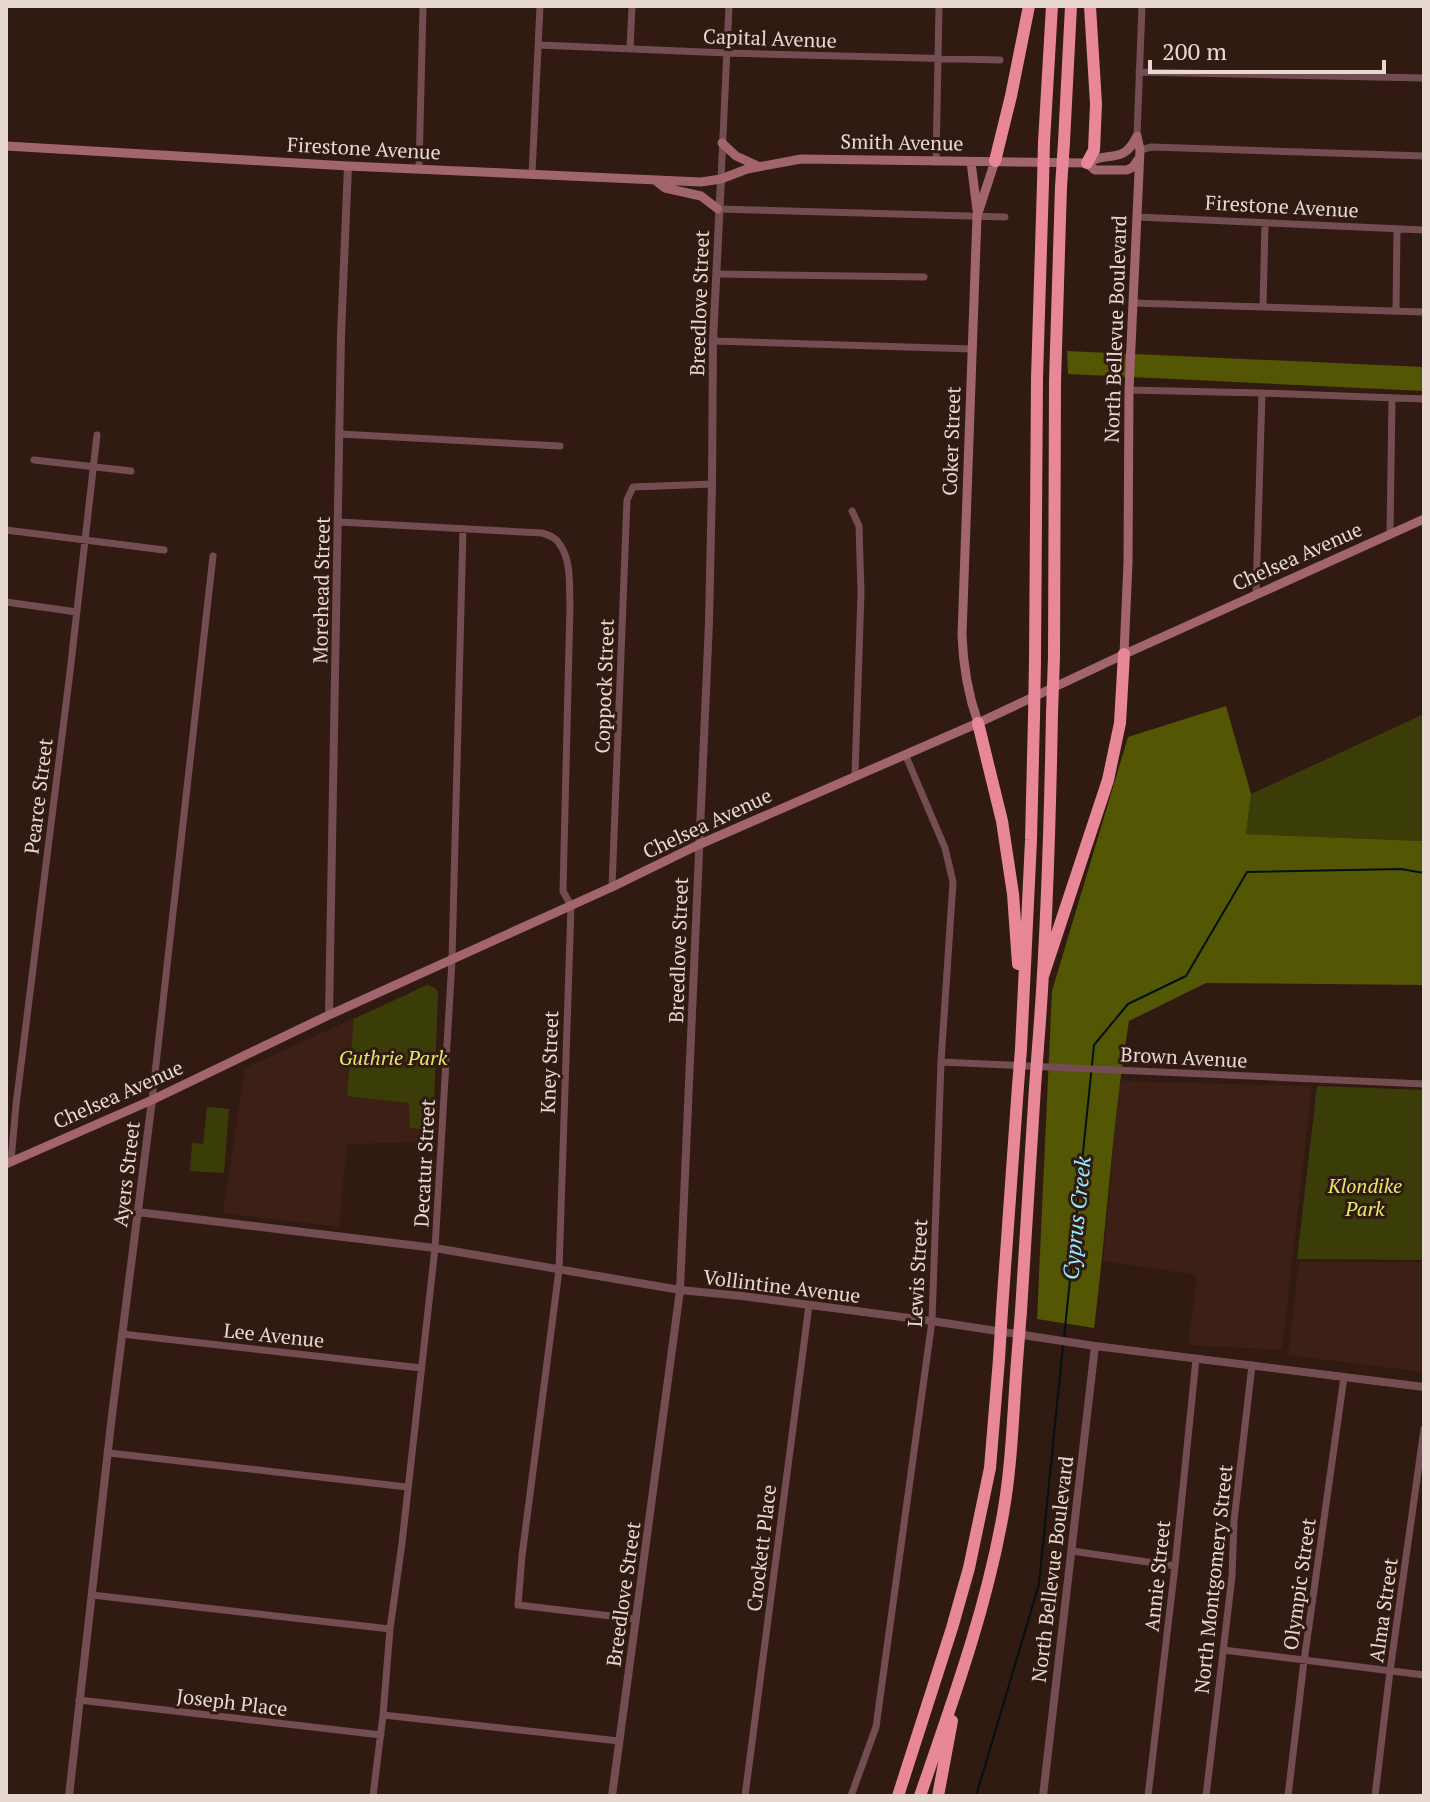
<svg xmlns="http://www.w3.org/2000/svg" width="1430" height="1802" font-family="'PT Serif',serif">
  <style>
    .built { fill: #3c2015 }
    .green { fill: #3b3d08 }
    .forest { fill: #535603 }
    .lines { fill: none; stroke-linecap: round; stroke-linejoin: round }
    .stream { stroke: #021114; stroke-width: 2 }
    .minor { stroke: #744d52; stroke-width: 7 }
    .tertiary { stroke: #744d52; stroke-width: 8 }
    .secondary { stroke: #a2656e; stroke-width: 9 }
    .motorway { stroke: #e78797; stroke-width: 12 }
    .motorway-bridge { stroke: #e78797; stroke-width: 12 }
    .labels { text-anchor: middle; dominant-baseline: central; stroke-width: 6; stroke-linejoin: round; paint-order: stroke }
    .street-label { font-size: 20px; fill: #e8d8d2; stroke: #301a12 }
    .park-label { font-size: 20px; font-style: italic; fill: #e2e96c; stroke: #301a12 }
    .water-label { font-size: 22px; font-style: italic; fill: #92ebfe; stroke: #301a12 }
  </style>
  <rect width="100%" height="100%" fill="#301a12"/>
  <!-- built -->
  <path class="built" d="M427,985L435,988L438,992L433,1131L429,1142L347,1144L339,1227L223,1213L245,1068Z
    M1119,1081L1312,1086L1282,1350L1188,1345L1197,1275L1103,1261Z
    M1299,1262H1424V1372L1288,1355Z"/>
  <!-- green -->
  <path class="green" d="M1424,714V841L1246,834L1251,794Z
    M427,985L435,988L438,992L433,1131L410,1128L409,1103L347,1096L354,1019Z
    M1317,1086L1424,1090V1260L1297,1259Z
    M207,1107L229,1109L224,1173L190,1171L192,1143L203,1144Z"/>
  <!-- forest -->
  <path class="forest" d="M1067,351L1424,367V391L1068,374Z
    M1226,706L1251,794L1246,834L1424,841V985L1206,983L1129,1021C1112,1123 1107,1226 1094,1328L1037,1319L1052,991L1128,737Z"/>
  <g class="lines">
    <!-- stream -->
    <path class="stream" d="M1064,1338L1094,1045L1128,1004L1186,976L1247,872L1401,869L1424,873
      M976,1796L1039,1584L1063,1345"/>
    <!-- minor -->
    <path class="minor" d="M540,45L727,53L1000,60
      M630,48L632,6
      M1139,72L1424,78
      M1137,136L1142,6
      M1140,150L1152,147L1424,156
      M936,162L939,6
      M419,169L423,6
      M532,174L540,6
      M721,179L729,6
      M718,209L1005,217
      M1138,217L1424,230
      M717,274L924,277
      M1133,303L1424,312
      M1263,307L1265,223
      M1396,311L1397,229
      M713,341L972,349
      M1129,390L1262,393L1424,399
      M340,434L560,446
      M34,460L131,471
      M852,511L859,526L861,592L855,775
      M339,522L542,533C548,535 555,537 558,542C572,559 569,585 570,605L563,891L571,906L559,1270L522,1556L518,1605L636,1619
      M6,530L164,550
      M1390,534L1392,398
      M1256,595L1262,393
      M6,602L77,612
      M612,887L627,500L633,487L712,484
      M941,1062L1424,1084
      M152,1100L213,556
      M11,1161L16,1105L70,672L97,435
      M122,1334L421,1368
      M109,1453L407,1487
      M1072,1551L1175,1566
      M92,1595L390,1629
      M1223,1650L1424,1675
      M79,1700L381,1735
      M383,1715L619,1741
      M373,1796L383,1715L390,1629L402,1543L435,1248L452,960L463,529
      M745,1796L809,1305
      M851,1796L876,1727L932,1321L941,1062L953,882L945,848L905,754
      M1148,1796L1175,1566L1196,1359
      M1206,1796L1232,1576L1234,1521L1252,1365
      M1288,1796L1304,1661L1344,1377
      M1375,1796L1390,1671L1424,1429"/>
    <!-- tertiary -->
    <path class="tertiary" d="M329,1015L341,335L348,166
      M137,1212L435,1248L680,1290L742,1296L932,1321L1095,1346L1424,1387
      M69,1796L112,1415L152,1100
      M612,1796L680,1290L709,622L712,484L713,341L721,179
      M1043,1796L1095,1346"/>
    <!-- secondary -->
    <path class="secondary" d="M722,143L736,156L758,166
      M6,146L348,166L701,182L721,179L747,169L801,159L1087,163C1109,149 1122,167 1137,136
      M971,162L977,210
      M1087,163L1095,170H1127L1133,167L1139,158
      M656,181L665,188L701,196L718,209
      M1124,654L1128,563L1129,390L1140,150L1137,136
      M978,723C968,694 963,666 962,635L977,216L995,161
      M6,1164L152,1100L329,1015L612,887L698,845L978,723L1127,653L1424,519"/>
    <!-- motorway -->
    <path class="motorway" d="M1044,142L1052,6
      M1064,142L1071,6
      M995,161L1011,96L1029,6
      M1087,163L1094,150L1096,104L1090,6
      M1054,657L1055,381L1061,187
      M1035,661L1037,378L1043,183
      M978,723L1002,821L1013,894L1018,964
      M1043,976L1108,780L1120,723L1124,654
      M1038,1047C1047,936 1050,825 1052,713
      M1021,1049L1031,840L1034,717
      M1002,1310L1018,1086
      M1021,1311L1035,1087
      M898,1796L952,1628L969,1568L990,1468L999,1359
      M920,1796C952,1703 986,1610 1003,1514C1012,1464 1013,1412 1017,1361
      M938,1796L952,1721"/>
    <!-- motorway-bridge -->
    <path class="motorway-bridge" d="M1043,183L1044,142
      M1061,187L1064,142
      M1052,713L1054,657
      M1034,717L1035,661
      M1018,1086L1021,1049
      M1035,1087L1038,1047
      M999,1359L1002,1310
      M1017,1361L1021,1311"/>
  </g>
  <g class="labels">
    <!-- street labels -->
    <g class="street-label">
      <text transform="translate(770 38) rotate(2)">Capital Avenue</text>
      <text transform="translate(902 142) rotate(1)">Smith Avenue</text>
      <text transform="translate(364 148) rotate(3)">Firestone Avenue</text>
      <text transform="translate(1282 206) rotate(3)">Firestone Avenue</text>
      <text transform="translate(699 303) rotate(-88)">Breedlove Street</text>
      <text transform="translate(1115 329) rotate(-88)">North Bellevue Boulevard</text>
      <text transform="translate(951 441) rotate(-88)">Coker Street</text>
      <text transform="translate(1297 556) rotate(-24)">Chelsea Avenue</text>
      <text transform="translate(321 590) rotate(-89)">Morehead Street</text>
      <text transform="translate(604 686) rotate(-88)">Coppock Street</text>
      <text transform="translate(38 796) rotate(-83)">Pearce Street</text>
      <text transform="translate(707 823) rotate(-25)">Chelsea Avenue</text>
      <text transform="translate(678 950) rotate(-88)">Breedlove Street</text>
      <text transform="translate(1184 1057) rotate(3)">Brown Avenue</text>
      <text transform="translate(549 1062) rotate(-88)">Kney Street</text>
      <text transform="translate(118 1094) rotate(-24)">Chelsea Avenue</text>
      <text transform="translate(424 1163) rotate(-87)">Decatur Street</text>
      <text transform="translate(126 1174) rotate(-83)">Ayers Street</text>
      <text transform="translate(917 1273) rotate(-87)">Lewis Street</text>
      <text transform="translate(782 1286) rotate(7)">Vollintine Avenue</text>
      <text transform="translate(274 1335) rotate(6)">Lee Avenue</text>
      <text transform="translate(761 1548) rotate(-83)">Crockett Place</text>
      <text transform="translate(1052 1569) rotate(-83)">North Bellevue Boulevard</text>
      <text transform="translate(1157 1576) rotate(-84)">Annie Street</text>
      <text transform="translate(1213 1579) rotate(-84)">North Montgomery Street</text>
      <text transform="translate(1299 1584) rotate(-82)">Olympic Street</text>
      <text transform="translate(623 1594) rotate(-82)">Breedlove Street</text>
      <text transform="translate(1383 1610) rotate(-82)">Alma Street</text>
      <text transform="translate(232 1702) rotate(7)">Joseph Place</text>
    </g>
    <!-- park labels -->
    <g class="park-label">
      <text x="393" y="1057">Guthrie Park</text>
      <text x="1365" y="1185">Klondike<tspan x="1365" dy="23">Park</tspan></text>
    </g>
    <!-- water labels -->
    <g class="water-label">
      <text transform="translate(1076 1218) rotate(-84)">Cyprus Creek</text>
    </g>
  </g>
  <!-- border -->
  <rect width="1430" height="1802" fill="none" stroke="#e8d8d2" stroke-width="16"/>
  <!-- scale -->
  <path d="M1150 60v12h234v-12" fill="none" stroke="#e8d8d2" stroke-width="4"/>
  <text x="1162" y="60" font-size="24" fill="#e8d8d2" stroke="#301a12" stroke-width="6" paint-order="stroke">200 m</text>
</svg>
